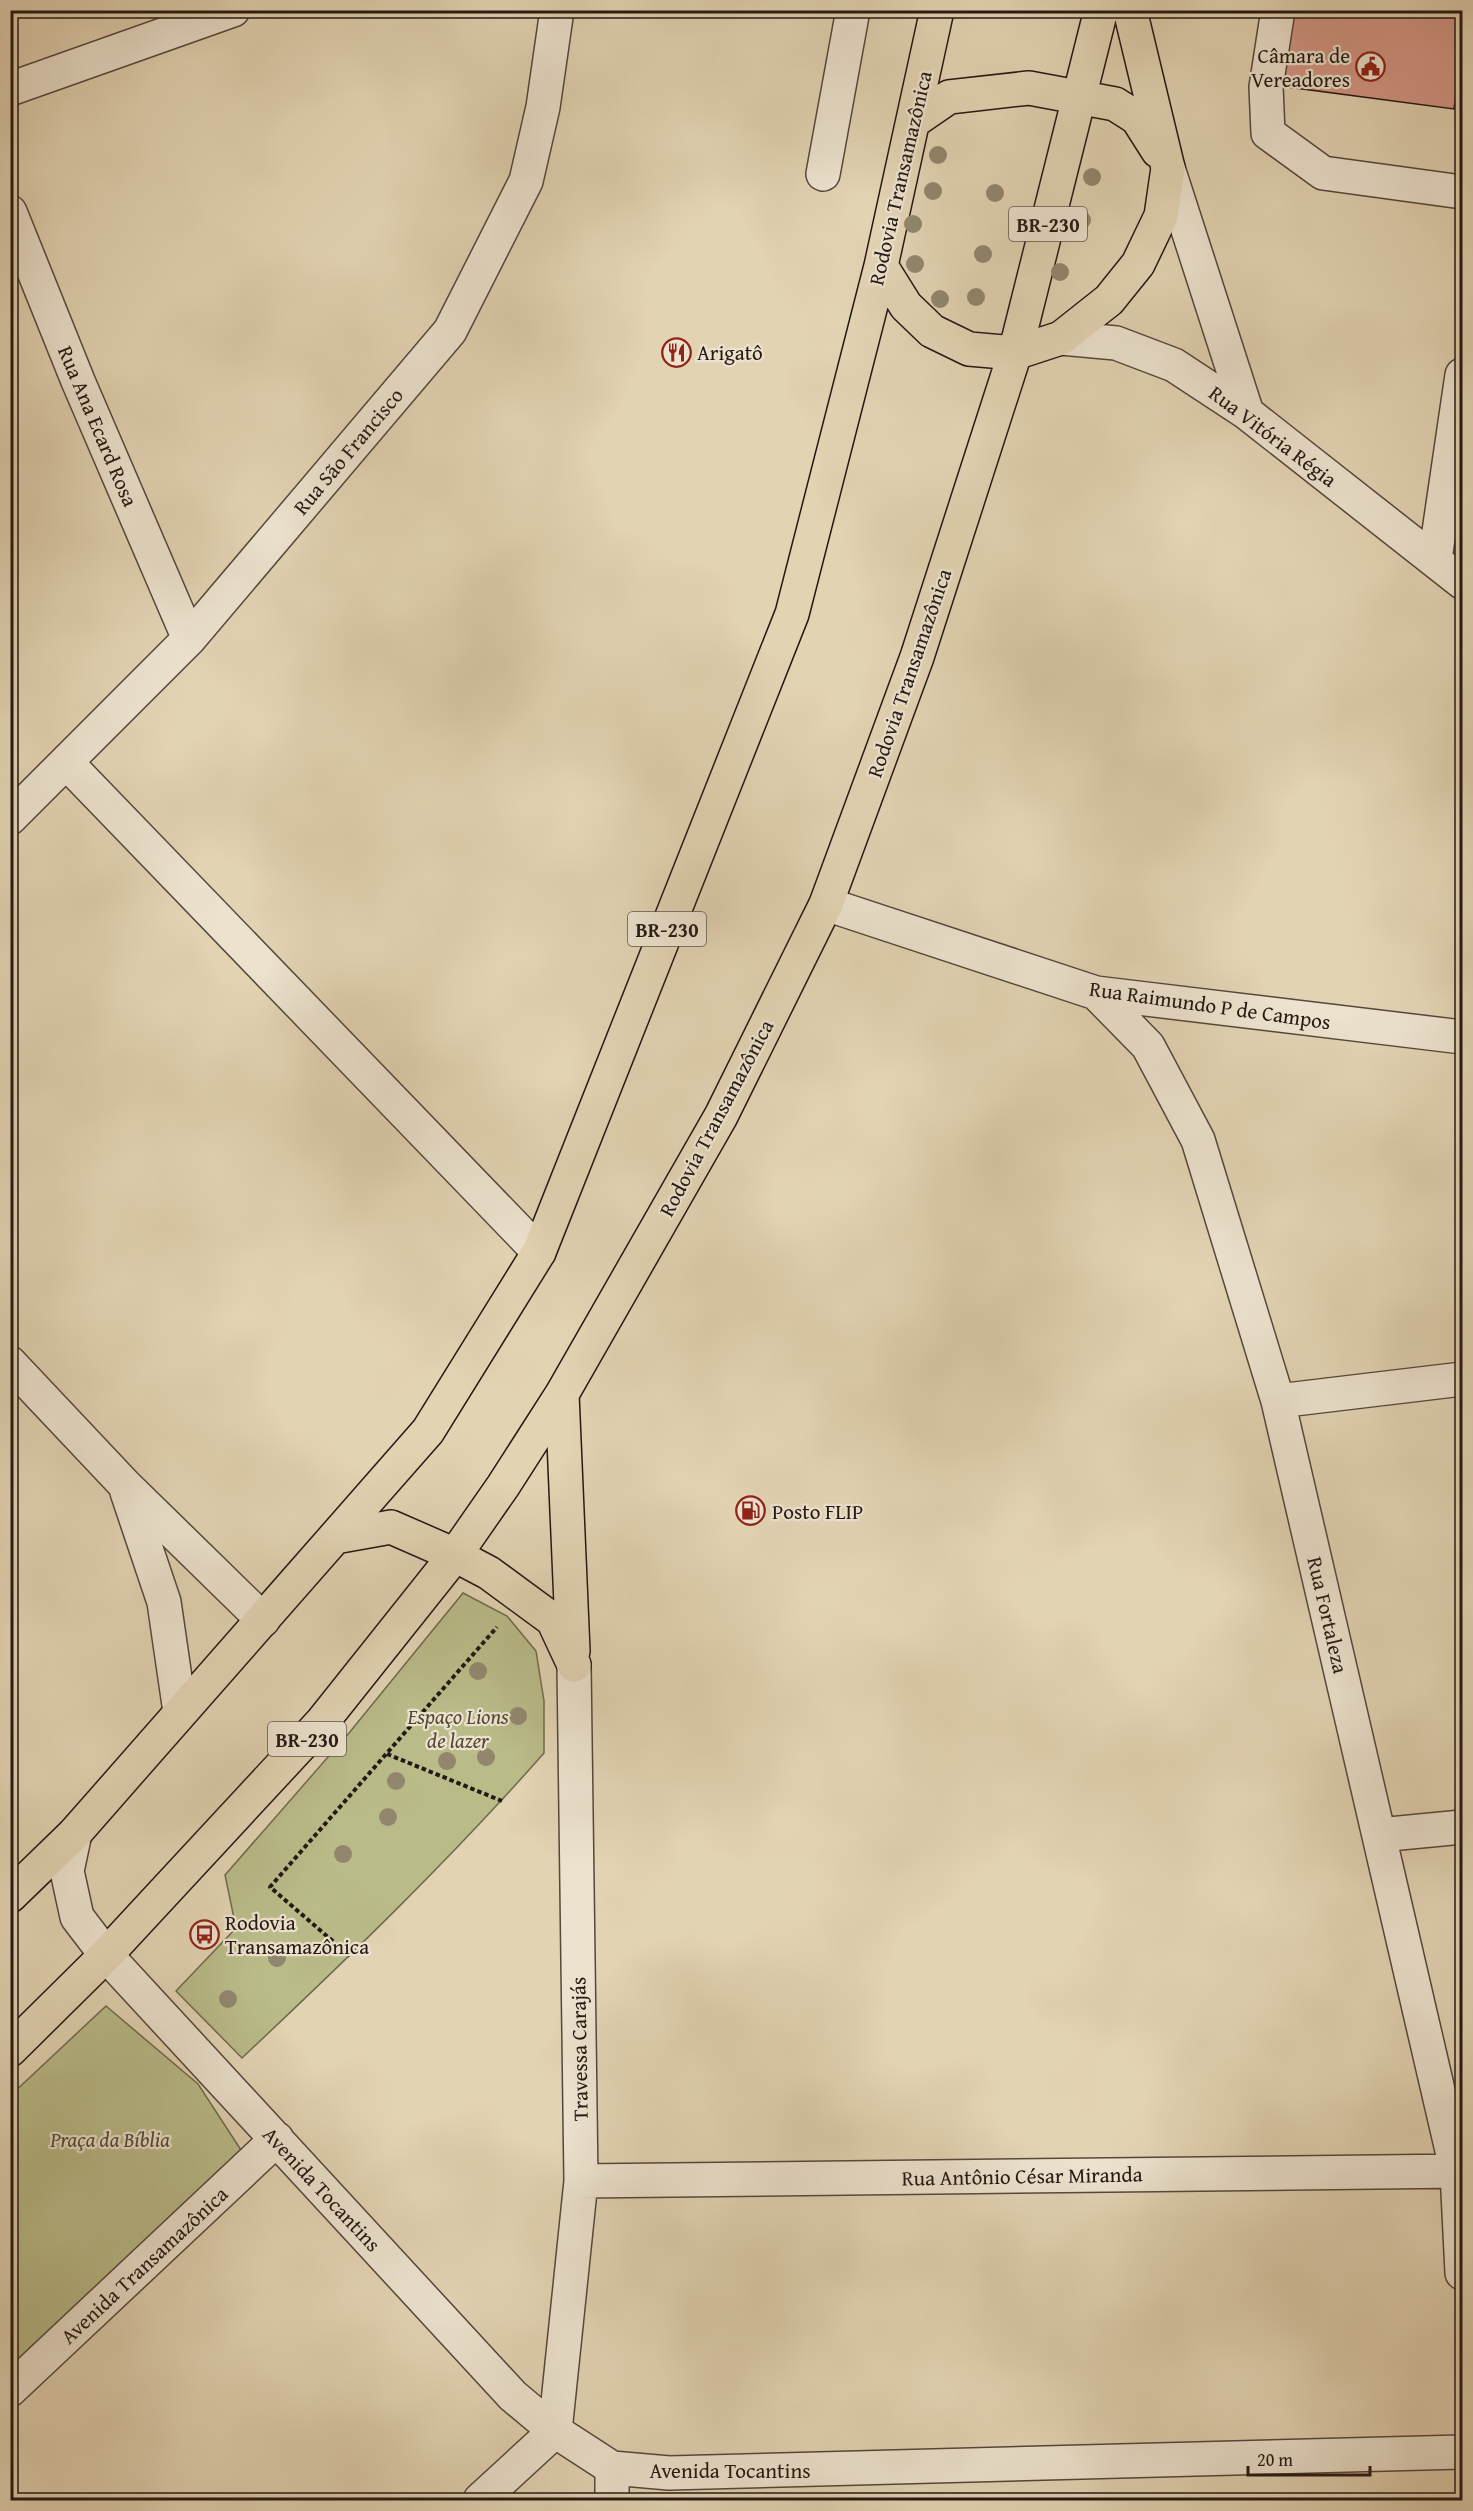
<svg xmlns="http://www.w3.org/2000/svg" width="1473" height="2511" font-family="'Gentium Book Plus',serif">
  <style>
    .green { fill: #b9bb89; stroke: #6e6a4e; stroke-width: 1.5 }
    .building { fill: #d49786; stroke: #241813; stroke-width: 1.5 }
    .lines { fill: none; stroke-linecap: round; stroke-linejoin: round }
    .minor-casing { stroke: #54473b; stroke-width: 36 }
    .highway-casing { stroke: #241813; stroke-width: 36 }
    .path { stroke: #241813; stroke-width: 4; stroke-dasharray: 4.5 3; stroke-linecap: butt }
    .minor { stroke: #ece2ce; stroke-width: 33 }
    .highway { stroke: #e2d3b3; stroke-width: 33 }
    .tree { fill: #92876e }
    .labels { text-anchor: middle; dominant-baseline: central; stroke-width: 4.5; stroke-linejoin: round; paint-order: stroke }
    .shield { fill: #ece2ce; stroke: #60554b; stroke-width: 1.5 }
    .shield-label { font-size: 20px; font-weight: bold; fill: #241813 }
    .poi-label { font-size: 21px; fill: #241813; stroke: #ece2ce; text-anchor: start }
    .street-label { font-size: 21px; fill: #241813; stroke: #ece2ce }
    .park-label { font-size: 21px; font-style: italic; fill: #514936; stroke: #ece2ce }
  </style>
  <rect width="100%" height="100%" fill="#e2d3b3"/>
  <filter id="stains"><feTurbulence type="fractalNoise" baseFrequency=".00333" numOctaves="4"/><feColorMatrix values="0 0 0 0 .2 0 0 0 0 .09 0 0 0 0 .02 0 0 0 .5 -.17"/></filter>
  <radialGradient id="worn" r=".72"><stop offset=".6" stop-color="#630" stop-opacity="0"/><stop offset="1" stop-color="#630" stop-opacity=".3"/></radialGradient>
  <!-- green -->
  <path class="green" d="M463,1593L507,1616L536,1651L544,1701V1753C450,1860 346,1960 242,2058L176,1991L236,1928L225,1875L349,1733Z
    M106,2006L198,2084L241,2150L11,2373V2095Z"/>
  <!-- building -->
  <path class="building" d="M1290,10H1462V48L1454,109L1280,86Z"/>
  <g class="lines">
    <defs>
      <path id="minor" d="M1278,10L1266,87L1268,133L1323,173L1462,192
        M10,89L233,10
        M1168,168L1247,413
        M823,174L853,10
        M10,212L78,381L189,639
        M1061,338L1116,343L1174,365L1247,413L1462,582
        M1435,559L1462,375
        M67,763L539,1252
        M10,818L189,639L450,331L526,181L543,107L557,10
        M826,904L1096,993L1462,1037
        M1096,993L1148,1046L1198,1140L1278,1401L1457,2172L1462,2273
        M10,1363L125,1485L263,1620
        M1278,1401L1462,1379
        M127,1492L164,1602L180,1712
        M75,1833L67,1871L77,1917L106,1955L513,2396L555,2431L612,2468L669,2473L1462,2452
        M1379,1835L1462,1827
        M581,2181L1462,2171
        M10,2390L277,2139
        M555,2431L581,2181L574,1665
        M480,2500L555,2431
        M612,2500V2468"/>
      <path id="highway" d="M914,121L949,97L1029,88L1115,104L1137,118L1158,151
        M881,266L906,306L932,331L969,349L1015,353L1061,338L1109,300L1138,264L1161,216L1168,168L1130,10
        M562,1394L573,1651
        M335,1537L391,1527L455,1555L489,1573L553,1620L574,1665
        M10,1896L75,1833L428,1431L539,1252L792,614L881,266L937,10
        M10,2050L106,1955L322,1722L455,1555L503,1486L562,1394L721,1116L826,904L917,657L1015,353L1101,10"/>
    </defs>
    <!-- minor casing -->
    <use href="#minor" class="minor-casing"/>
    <!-- highway casing -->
    <use href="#highway" class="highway-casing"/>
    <!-- path -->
    <path class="path" d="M387,1754L502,1801
      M350,1956L270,1887L497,1627"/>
    <!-- minor -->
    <use href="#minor" class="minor"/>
    <!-- highway -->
    <use href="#highway" class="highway"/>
  </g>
  <!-- trees -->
  <g class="tree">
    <circle cx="938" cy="155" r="9"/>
    <circle cx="1092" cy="177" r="9"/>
    <circle cx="933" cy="191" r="9"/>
    <circle cx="995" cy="193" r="9"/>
    <circle cx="1082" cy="220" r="9"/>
    <circle cx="913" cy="224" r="9"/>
    <circle cx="983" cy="254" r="9"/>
    <circle cx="915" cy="264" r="9"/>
    <circle cx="1060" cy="272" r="9"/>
    <circle cx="976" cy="297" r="9"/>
    <circle cx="940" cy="299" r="9"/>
    <circle cx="478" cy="1671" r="9"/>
    <circle cx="518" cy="1716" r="9"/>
    <circle cx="486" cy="1757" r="9"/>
    <circle cx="447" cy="1761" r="9"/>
    <circle cx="396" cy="1781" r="9"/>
    <circle cx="388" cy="1817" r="9"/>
    <circle cx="343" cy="1854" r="9"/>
    <circle cx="277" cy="1958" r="9"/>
    <circle cx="228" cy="1999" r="9"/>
  </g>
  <!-- icons -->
  <defs>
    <symbol id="civic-ring" viewBox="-11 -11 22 22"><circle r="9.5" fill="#ece2ce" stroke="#8f2418" stroke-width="1.5"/><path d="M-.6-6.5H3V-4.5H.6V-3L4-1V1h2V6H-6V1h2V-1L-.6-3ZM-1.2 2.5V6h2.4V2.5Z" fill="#8f2418"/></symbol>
    <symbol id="restaurant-ring" viewBox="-11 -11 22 22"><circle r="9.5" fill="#ece2ce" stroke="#8f2418" stroke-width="1.5"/><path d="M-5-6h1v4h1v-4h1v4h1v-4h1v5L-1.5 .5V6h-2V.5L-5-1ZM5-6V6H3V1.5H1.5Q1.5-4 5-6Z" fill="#8f2418"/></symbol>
    <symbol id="fuel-ring" viewBox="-11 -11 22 22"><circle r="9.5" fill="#ece2ce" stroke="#8f2418" stroke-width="1.5"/><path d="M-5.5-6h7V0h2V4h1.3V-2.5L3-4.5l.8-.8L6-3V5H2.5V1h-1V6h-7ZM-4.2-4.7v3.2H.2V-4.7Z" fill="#8f2418"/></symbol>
    <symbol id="bus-ring" viewBox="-11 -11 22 22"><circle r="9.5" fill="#ece2ce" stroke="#8f2418" stroke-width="1.5"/><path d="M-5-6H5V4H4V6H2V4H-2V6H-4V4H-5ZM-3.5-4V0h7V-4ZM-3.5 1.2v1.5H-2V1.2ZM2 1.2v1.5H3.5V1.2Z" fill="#8f2418"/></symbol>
  </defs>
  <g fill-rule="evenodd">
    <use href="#civic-ring" x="1354" y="50" width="33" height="33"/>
    <use href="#restaurant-ring" x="660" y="336" width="33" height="33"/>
    <use href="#fuel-ring" x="734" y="1494" width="33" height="33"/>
    <use href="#bus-ring" x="188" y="1918" width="33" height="33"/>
  </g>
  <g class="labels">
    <!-- shield labels -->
    <g class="shield">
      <rect x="1009" y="207" width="78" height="34" rx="4.5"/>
      <rect x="628" y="912" width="78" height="34" rx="4.5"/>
      <rect x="268" y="1722" width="78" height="34" rx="4.5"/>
    </g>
    <g class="shield-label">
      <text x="1048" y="224">BR-230</text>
      <text x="667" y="929">BR-230</text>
      <text x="307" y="1739">BR-230</text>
    </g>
    <!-- poi labels -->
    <g class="poi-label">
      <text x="1350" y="55" text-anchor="end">Câmara de<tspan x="1350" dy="24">Vereadores</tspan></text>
      <text x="697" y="352">Arigatô</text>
      <text x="772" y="1511">Posto FLIP</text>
      <text x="225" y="1922">Rodovia<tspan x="225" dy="24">Transamazônica</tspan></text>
    </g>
    <!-- street labels -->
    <g class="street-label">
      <text transform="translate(900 178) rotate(-77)">Rodovia Transamazônica</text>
      <text transform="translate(98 426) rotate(67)">Rua Ana Ecard Rosa</text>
      <text transform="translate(1273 436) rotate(37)">Rua Vitória Régia</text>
      <text transform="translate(348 451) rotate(-50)">Rua São Francisco</text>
      <text transform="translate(909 673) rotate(-71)">Rodovia Transamazônica</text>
      <text transform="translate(1210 1005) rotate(8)">Rua Raimundo P de Campos</text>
      <text transform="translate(716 1118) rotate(-62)">Rodovia Transamazônica</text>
      <text transform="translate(1328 1615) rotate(77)">Rua Fortaleza</text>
      <text transform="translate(579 2049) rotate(-91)">Travessa Carajás</text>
      <text transform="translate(1022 2176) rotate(-1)">Rua Antônio César Miranda</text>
      <text transform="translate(322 2189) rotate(47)">Avenida Tocantins</text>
      <text transform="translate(144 2265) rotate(-43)">Avenida Transamazônica</text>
      <text x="730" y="2470">Avenida Tocantins</text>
    </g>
    <!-- park labels -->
    <g class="park-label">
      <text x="458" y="1716">Espaço Lions<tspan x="458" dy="24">de lazer</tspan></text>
      <text x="110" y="2139">Praça da Bíblia</text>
    </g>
  </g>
  <!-- margin -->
  <rect width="1473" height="2511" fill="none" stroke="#e2d3b3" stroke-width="36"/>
  <rect x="12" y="12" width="1449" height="2487" fill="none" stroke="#241813" stroke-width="3"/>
  <rect x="18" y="18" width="1437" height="2475" fill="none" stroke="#241813" stroke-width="1.5"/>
  <!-- scale -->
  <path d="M1248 2466v9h122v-9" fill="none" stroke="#241813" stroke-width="3"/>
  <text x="1257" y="2466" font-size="18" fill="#241813" stroke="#ece2ce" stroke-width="4.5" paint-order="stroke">20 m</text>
  <rect width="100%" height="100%" filter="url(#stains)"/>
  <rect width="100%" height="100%" fill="url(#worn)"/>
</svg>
